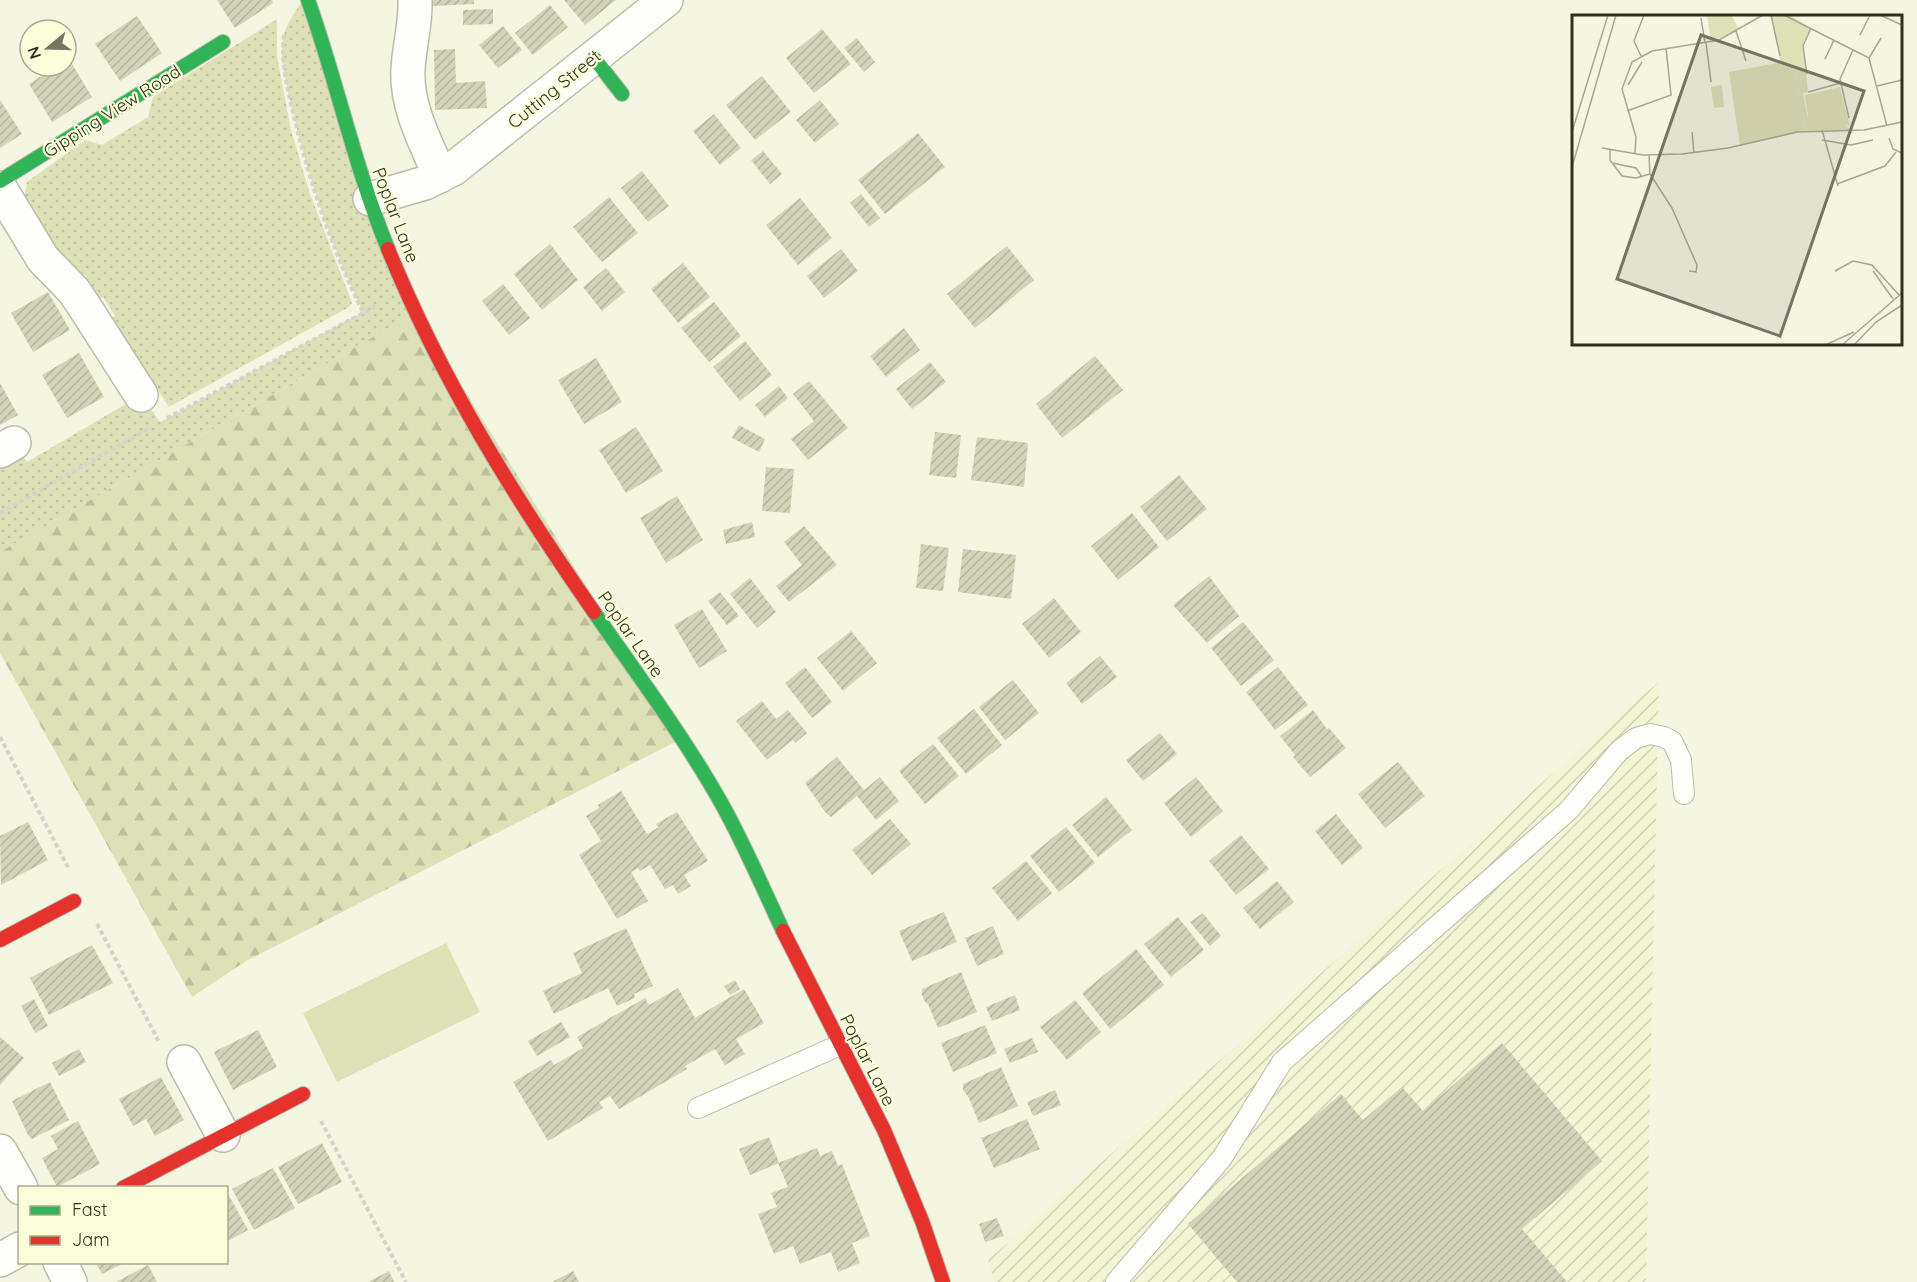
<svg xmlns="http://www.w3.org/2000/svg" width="1917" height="1282" font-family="Quicksand,sans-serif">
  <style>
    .industrial { fill: url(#industrial-furrows) }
    .green { fill: url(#green-dots) }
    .forest { fill: url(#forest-firs) }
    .pitch { fill: #dee0b5 }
    .building { fill: url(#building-hatch) }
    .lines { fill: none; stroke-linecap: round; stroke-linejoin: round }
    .lane-casing { stroke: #bbbcad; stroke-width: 22 }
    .street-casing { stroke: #bbbcad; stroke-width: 36 }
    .fast-casing { stroke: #bbbcad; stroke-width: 16 }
    .jam-casing { stroke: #bbbcad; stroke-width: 16 }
    .path { stroke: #d4d4ce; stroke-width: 4; stroke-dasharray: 4.5 3; stroke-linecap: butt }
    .lane { stroke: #fefefb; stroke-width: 20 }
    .street { stroke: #fefefb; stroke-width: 33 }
    .fast { stroke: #30b455; stroke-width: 14 }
    .jam { stroke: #e5322d; stroke-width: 14 }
    .labels { text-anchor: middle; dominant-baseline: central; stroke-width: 4.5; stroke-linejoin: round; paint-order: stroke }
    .street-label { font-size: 18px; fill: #2f3022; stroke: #fcfeda }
    .inset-road { fill: none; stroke: #a6a795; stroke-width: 1.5 }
    .view { fill: #747565; fill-opacity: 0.15; stroke: #747565; stroke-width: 3 }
    .inset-edge { fill: none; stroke: #2f3022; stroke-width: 3 }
  </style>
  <defs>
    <pattern id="industrial-furrows" width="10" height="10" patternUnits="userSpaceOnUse" patternTransform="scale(1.5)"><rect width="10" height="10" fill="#f3f5d4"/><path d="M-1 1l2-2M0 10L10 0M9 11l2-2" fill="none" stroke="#d1d2b6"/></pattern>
    <pattern id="green-dots" width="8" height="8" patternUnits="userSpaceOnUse" patternTransform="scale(1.5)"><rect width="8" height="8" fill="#dee0b5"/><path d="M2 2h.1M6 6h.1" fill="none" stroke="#bfc09b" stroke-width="1.8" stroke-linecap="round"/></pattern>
    <pattern id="forest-firs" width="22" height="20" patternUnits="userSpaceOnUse" patternTransform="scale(1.5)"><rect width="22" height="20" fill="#dee0b5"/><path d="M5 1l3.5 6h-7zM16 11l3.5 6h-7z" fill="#bfc09b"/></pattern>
    <pattern id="building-hatch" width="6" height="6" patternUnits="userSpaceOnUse" patternTransform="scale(1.5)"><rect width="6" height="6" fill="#d2d3b8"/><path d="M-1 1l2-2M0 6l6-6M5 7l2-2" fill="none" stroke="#b5b59e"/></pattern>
  </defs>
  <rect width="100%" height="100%" fill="#f5f6e2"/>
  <!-- industrial -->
  <path class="industrial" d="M1659,682L1646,1282H995L988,1260Z"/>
  <!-- green -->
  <path class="green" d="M303,0L416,312L0,552V451L14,443L27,462L141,395L160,422L363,312C333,250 310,184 294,117C289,95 281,69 282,45C283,28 294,14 303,0Z
    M277,19V56L291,130L309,191L352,303L349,307L169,407L112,318L115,316L103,297L100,299L87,278L60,253L27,205L25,193L27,182L85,140L102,145L148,117L153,97Z"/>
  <!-- forest -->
  <path class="forest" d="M416,312L681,739L246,961L192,997L0,653V552Z"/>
  <!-- pitch -->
  <path class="pitch" d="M446,943L480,1012L337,1082L303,1013Z"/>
  <!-- building -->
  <path class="building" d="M217,0H272L273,3L235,28Z
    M432,0H474V4L432,6Z
    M564,0H616L585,25Z
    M550,5L568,27L533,55L515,33Z
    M493,9V24L463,25V10Z
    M137,16L162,53L120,81L95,44Z
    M503,26L522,50L498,68L479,45Z
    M822,29L851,64L814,93L786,58Z
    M857,38L875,62L864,72L844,48Z
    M455,49L456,83L485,81L487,108L435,110L434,50Z
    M69,59L92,97L52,122L29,84L57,66H66V61Z
    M762,76L791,112L755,140L726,105Z
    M0,100L22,134L0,148Z
    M820,100L839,124L815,143L796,120Z
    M714,114L741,148L720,165L693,131Z
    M918,133L945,167L885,214L858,180Z
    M763,151L782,174L770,184L751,160Z
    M642,171L669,206L648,222L621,188Z
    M861,194L880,218L869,227L850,203Z
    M609,197L638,233L602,262L573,227Z
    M800,198L832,238L798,265L766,225Z
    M550,244L578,280L542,310L514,274Z
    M1007,246L1034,280L975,328L947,294Z
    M841,249L858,271L824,298L807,276Z
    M683,263L710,297L678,323L651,289Z
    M606,268L625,292L602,311L583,287Z
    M503,284L530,318L509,335L482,301Z
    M48,292L70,330L33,352L11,313Z
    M714,302L741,336L709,362L681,328Z
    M904,328L920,350L886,377L870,356Z
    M745,341L772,375L740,401L713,367Z
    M79,353L104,397L67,418L42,375Z
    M1095,356L1123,390L1062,438L1036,404Z
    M596,358L622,402L584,424L558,380Z
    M930,362L946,382L912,409L896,389Z
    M809,381L848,428L808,460L791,439L814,421L793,394Z
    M0,383L18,415L0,425Z
    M779,386L788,398L765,417L755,405Z
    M739,425L765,439L759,452L732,438Z
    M636,427L663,471L626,493L599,450Z
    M935,432L961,435L956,478L929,475Z
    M977,437L1028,443L1024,487L971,480Z
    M766,467L794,469L790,513L762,511Z
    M1179,475L1207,509L1167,541L1140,507Z
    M677,496L703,540L666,563L640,518Z
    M1132,513L1159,547L1118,580L1091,546Z
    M752,522L755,537L726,544L723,530Z
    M804,526L837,565L789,602L776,586L802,565L784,542Z
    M921,544L949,548L943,591L916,588Z
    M963,549L1016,555L1011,599L958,592Z
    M1209,576L1239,616L1207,643L1173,605Z
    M750,578L776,612L757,628L730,594Z
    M720,592L739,616L727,625L708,601Z
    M1054,598L1081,632L1049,658L1022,624Z
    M702,609L727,651L699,668L674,625Z
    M1243,622L1274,660L1241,686L1211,648Z
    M851,631L877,663L843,691L817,658Z
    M1100,656L1117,677L1082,704L1066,683Z
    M805,667L832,702L812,718L785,683Z
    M1278,667L1308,705L1275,730L1246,692Z
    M1013,680L1039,713L1005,740L979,707Z
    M762,701L776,719L788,710L807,733L795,743L793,740L767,760L736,721Z
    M974,709L1002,745L966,774L937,738Z
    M1313,710L1327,729L1329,728L1346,748L1310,777L1293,757L1295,755L1280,736Z
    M1160,733L1177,754L1143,781L1126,760Z
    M933,744L959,776L925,804L899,771Z
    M837,757L864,790L880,777L899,801L876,820L857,796L831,817L826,813L805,783Z
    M1398,762L1425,796L1385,828L1358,794Z
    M1196,777L1223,811L1191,837L1164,803Z
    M621,791L647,834L659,827L656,824L677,812L708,861L684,875L691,886L678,894L673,885L665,889L650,865L640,871L638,868L631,872L648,901L617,919L579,855L601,841L586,816L599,808L598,805Z
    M1106,797L1132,830L1098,857L1072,825Z
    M1336,814L1363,848L1342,865L1315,831Z
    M890,819L911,844L872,875L852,850Z
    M28,822L48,860L1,885L0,836Z
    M1066,827L1095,863L1059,892L1030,856Z
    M1241,835L1269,869L1236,895L1209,861Z
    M1026,861L1052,893L1018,921L992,888Z
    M1277,881L1294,902L1260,929L1243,908Z
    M944,912L957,942L912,961L899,931Z
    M1203,913L1221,936L1210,946L1190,922Z
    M1178,917L1204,950L1171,977L1144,944Z
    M993,926L1004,954L977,966L965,938Z
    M626,928L653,986L634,994L635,998L617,1006L608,988L554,1014L543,991L582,973L573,953Z
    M92,945L113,983L49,1015L30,978Z
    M1136,949L1164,985L1110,1029L1082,993Z
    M961,972L977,1012L938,1028L928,1004L925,1002L922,995V989Z
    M735,980L740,989L730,995L724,986Z
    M678,988L695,1018L744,989L764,1023L736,1039L745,1054L725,1065L715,1049L685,1066L687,1069L619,1109L610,1096L599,1102L603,1108L548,1141L513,1082L551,1060L554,1065L583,1048L577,1037L645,998L649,1005Z
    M1015,995L1020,1010L992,1021L986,1007Z
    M34,999L48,1026L35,1033L21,1006Z
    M1075,1000L1101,1032L1067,1060L1040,1027Z
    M561,1022L570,1037L537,1056L528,1041Z
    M985,1025L997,1053L953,1072L941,1043Z
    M258,1030L277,1067L233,1090L214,1052Z
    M0,1037L24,1058L0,1085Z
    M1032,1038L1038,1052L1010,1063L1004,1049Z
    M1502,1043L1602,1161L1522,1229L1567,1282H1237L1188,1224L1341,1094L1363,1120L1402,1087L1423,1111Z
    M79,1049L86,1062L59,1076L52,1063Z
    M1001,1067L1018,1106L979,1123L969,1098L963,1090V1084Z
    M161,1077L184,1120L155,1136L146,1119L133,1126L119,1099Z
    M50,1082L69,1120L32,1139L28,1135L12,1101Z
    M1055,1090L1061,1105L1033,1116L1027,1102Z
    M1027,1119L1040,1149L994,1168L981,1138Z
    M78,1121L100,1164L57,1187L42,1158L58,1149L51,1136Z
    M769,1137L779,1163L750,1175L739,1149Z
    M322,1143L342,1182L298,1204L278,1167Z
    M817,1148L820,1156L832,1151L838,1166L842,1164L870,1236L852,1243L860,1263L838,1272L831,1252L800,1264L793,1246L774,1254L758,1214L777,1207L771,1193L788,1187L778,1163Z
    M273,1168L295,1208L254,1230L232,1189Z
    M228,1194L248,1230L226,1242V1195Z
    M997,1218L1004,1236L985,1242L979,1224Z
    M96,1263H124L102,1274Z
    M148,1265L157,1282H116Z
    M389,1271L394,1282H368Z
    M573,1271L579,1282H552Z"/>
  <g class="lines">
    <defs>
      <path id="lane" d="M698,1108L842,1044
        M1116,1282L1222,1158L1282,1062L1569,810L1619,751L1636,738L1650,734L1664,737L1672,741L1681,760L1684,794"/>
      <path id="street" d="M415,0C416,24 409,46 408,70C406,107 426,143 440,176
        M0,188L43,259L74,291L84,306L141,395
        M370,199L425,183L453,169L666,0
        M0,451L14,443
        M184,1062L223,1135
        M0,1151L21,1188
        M0,1260L20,1249
        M60,1262L70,1282"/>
      <path id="fast" d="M308,0C337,82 355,168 388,249
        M594,58L622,94
        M0,181L223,42
        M594,612C636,673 682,734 719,799C743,841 762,886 783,931"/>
      <path id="jam" d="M388,249C441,379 514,497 594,612
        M783,931L884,1130L922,1221L943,1282
        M0,940L74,901
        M123,1188L303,1094"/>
    </defs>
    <!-- lane casing -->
    <use href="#lane" class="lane-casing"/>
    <!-- street casing -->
    <use href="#street" class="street-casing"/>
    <!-- fast casing -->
    <use href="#fast" class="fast-casing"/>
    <!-- jam casing -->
    <use href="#jam" class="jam-casing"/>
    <!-- path -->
    <path class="path" d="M284,35C280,61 288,91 294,117C310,183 332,250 363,312
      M167,418L378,305
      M0,513L148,429
      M0,737L69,869
      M97,924L159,1042
      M321,1121L406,1282"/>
    <!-- lane -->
    <use href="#lane" class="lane"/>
    <!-- street -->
    <use href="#street" class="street"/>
    <!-- fast -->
    <use href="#fast" class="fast"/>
    <!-- jam -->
    <use href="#jam" class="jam"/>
  </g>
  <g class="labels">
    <!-- street labels -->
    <g class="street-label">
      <text transform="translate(554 89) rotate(-39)">Cutting Street</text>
      <text transform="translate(112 111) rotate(-32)">Gipping View Road</text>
      <text transform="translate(396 215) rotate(69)">Poplar Lane</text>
      <text transform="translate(631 634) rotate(55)">Poplar Lane</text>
      <text transform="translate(868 1060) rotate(63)">Poplar Lane</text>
    </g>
  </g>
  <!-- overview -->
  <g transform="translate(1572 15)">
    <rect width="330" height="330" fill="#f5f6e2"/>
    <path d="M135,0H159L167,14L139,27ZM199,0H217L239,13L231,28L236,77L231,78L237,109L233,80L268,72L278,111L274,110L279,115L234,116L221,46L209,48Z" fill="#dee0b5"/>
    <path d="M221,45L234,116L168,131L157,57Z" fill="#dee0b5"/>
    <path d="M150,70L152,92L142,93L139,72Z" fill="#dee0b5"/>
    <path class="inset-road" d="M199,0L208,41M212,0L297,43L315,111M308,0L330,10M129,3L133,28M164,16L174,46M288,20L298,0M134,28L139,67M69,41L62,26L72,0M297,43L309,23M253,44L262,25M235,59L231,31L239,13M56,70L70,47M305,71L330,65M236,77L269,68M55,96L99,80L94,33M277,103L268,64L281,35M250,115L266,171M0,117L36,0M120,117L122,138M317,123L321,134L330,138M250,125L279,130L301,125M30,133L71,140L110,139L156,133L225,117L292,115L330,107M38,135V145L50,161L64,163L78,159M63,139L64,122L50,74L60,47L80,36L147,25L191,0M77,140L78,159L100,193L125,250L124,257L117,256M40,148L64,153L70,162M0,152L44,0M265,169L313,151L324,137M263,256L281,246L300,250L327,280M301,256L321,284M253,330L282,317M270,330L330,278M282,330L304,307L330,290"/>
    <path class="view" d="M129,20L292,76L208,321L45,264Z"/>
    <rect width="330" height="330" class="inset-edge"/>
  </g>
  <!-- legend -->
  <rect x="18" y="1186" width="210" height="78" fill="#fcfeda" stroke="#aaac90" stroke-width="1.5"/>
  <rect x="30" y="1206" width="30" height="9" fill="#30b455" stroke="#aaac90" stroke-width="1.5"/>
  <text x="72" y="1216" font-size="18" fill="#2f3022">Fast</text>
  <rect x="30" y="1236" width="30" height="9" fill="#e5322d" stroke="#aaac90" stroke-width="1.5"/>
  <text x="72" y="1246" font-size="18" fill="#2f3022">Jam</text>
  <!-- north arrow -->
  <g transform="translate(48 48) rotate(251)"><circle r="28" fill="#fcfeda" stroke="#aaac90" stroke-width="1.5"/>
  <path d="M0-4.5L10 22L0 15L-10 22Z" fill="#747565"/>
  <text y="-9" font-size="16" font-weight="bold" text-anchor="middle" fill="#2f3022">N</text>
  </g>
</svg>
